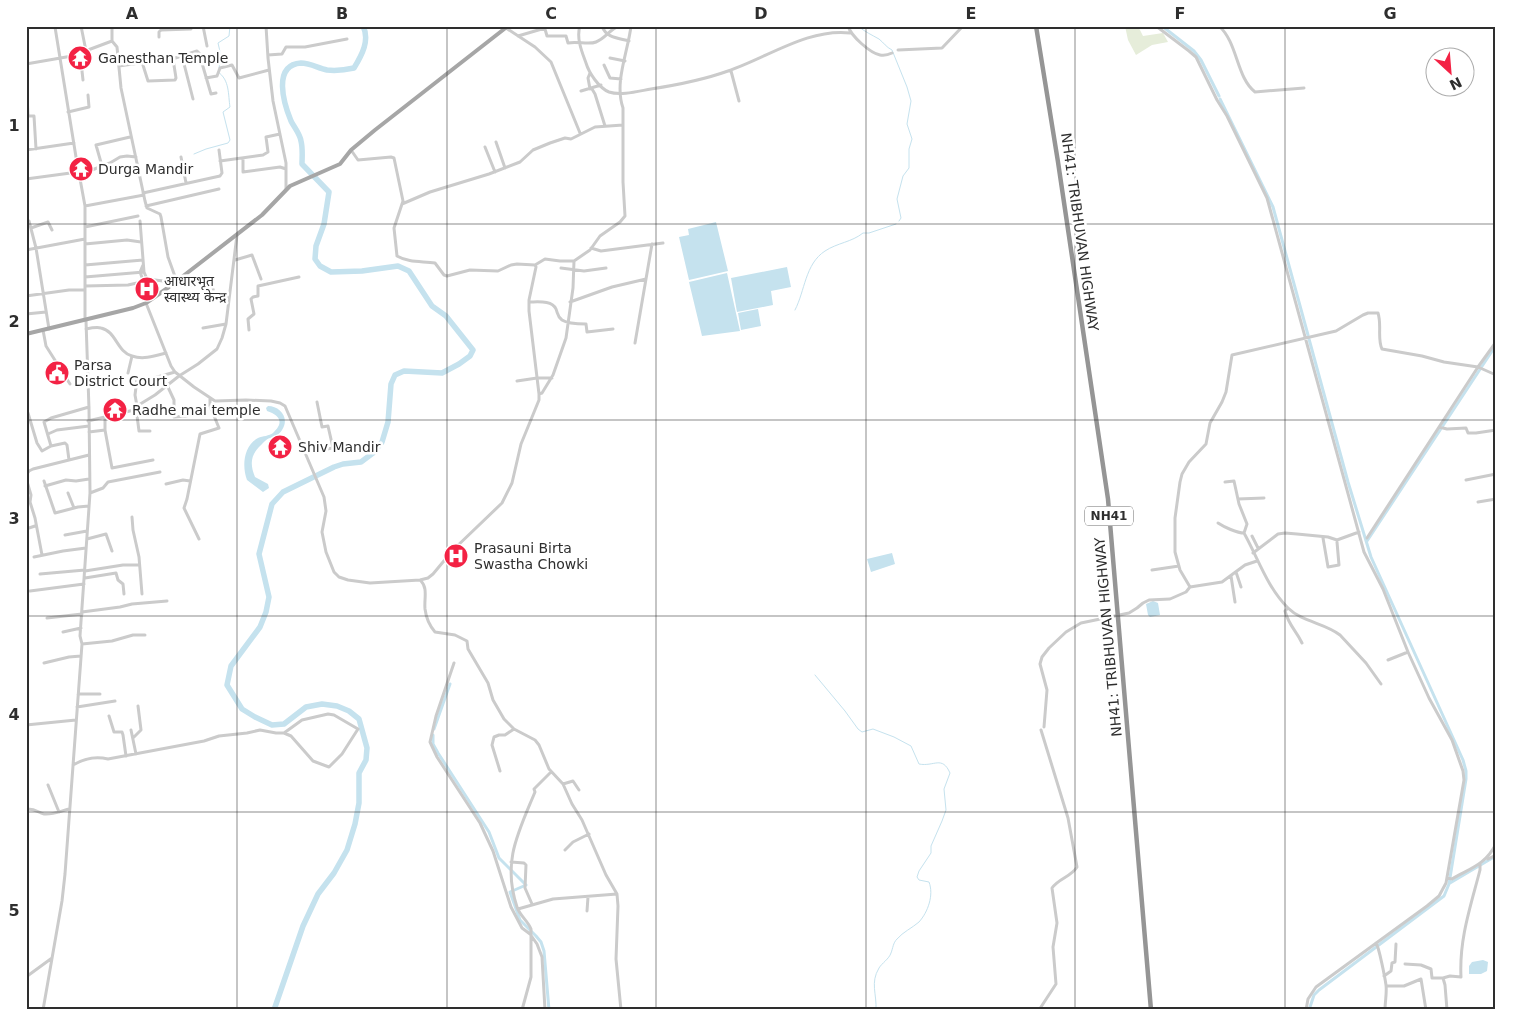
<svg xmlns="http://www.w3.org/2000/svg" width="1522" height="1036" font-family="'DejaVu Sans','Noto Sans Devanagari',sans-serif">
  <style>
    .green { fill: #e6edda }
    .water { fill: #c5e2ee }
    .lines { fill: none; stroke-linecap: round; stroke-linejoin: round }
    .stream { stroke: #c5e2ee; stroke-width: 1 }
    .canal { stroke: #c5e2ee; stroke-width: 3 }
    .river { stroke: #c5e2ee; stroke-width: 5.5 }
    .minor { stroke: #cbcbcb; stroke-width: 3 }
    .major { stroke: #a6a6a6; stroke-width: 4 }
    .highway { stroke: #959595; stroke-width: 4.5 }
    .grid { fill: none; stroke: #2e2e2e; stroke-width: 1; stroke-opacity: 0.55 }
    .labels { text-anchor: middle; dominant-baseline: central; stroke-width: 5; stroke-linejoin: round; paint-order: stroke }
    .shield { fill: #fff; stroke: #6d6d6d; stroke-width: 1 }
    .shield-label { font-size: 12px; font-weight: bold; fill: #2e2e2e }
    .poi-label { font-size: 14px; fill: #2e2e2e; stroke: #fff; text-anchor: start }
    .street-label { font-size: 14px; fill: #2e2e2e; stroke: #fff }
    .neatline { fill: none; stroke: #2e2e2e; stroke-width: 2 }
    .grid-label { font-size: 16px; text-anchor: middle; font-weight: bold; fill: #2e2e2e }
  </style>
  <rect width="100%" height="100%" fill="#fff"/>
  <!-- green -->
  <path class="green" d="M1125,26L1139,28L1143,36L1163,33L1168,42L1152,45L1136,55L1128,40Z"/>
  <!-- water -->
  <path class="water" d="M716,222L728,271L689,280L679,237L689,235L688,229Z
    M787,267L791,287L771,291L773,305L737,312L731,278Z
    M727,273L740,331L702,336L689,282Z
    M758,309L761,326L741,330L738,313Z
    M268,406C280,406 290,418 282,430C279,435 275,436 270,438C266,439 263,443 261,445C250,455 250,465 255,477L268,484L269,488L263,492L247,480C242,467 243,446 258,438C263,436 269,436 273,433C285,422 279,415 267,411L266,408Z
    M892,553L895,564L871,572L867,559Z
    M1153,601L1158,603L1160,615L1150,617L1148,615L1146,604Z
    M1483,960L1488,962L1487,971L1481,974H1469V966L1472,962Z"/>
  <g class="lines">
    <!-- stream -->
    <path class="stream" d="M858,26C865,32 872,35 879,39C884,43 886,47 892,50L907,87L911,101L907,124L912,139L909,149V168L903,176L897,199L901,218L899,221
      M219,68L221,56L218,43L229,36L230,26
      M194,154L206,149L228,143L230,140L223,112L230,107C228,95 230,80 218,72
      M795,310C805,291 805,264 825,251C837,243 852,242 863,233H869L896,224
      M815,675L845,711L858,729L862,732L873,729L894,737L911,746L919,764C934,767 942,755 950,773L944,789L946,810L942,821L931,846V853L919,871L917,877L919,880L929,882C934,895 928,912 919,922C912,928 903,932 897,939C893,943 893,948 891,953C889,959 882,963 879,968C870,983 877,994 876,1010"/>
    <!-- canal -->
    <path class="canal" d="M1162,26L1194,51L1201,60L1219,96
      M1220,99L1273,207L1308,335
      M1309,339L1348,482L1371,557L1454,740L1463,760L1466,771V779L1449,884L1444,896L1319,990L1314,995L1309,1010
      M1367,541L1496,345
      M434,729L450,684
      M433,735V744L438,753L489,832L499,858L526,885L510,892L520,920L536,936L541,942L544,951L549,1010
      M1450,883L1494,857"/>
    <!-- river -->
    <path class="river" d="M274,1010L303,926L318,894L334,873L347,850L355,824L359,803V773L366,760L367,748L359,719L349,711L337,706L322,704L306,707L284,724L272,725L255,717L242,709L227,685L231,666L260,627L266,612L269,597L259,554L272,504L283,492L334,467L343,464L361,462L373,453L382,442L388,422L391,384L395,375L404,371L442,373L459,364L470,356L473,350L446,316L432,306L409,271L398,266L362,271L331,272L320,266L315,259L316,246L324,224L329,192L302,164C302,157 303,149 301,141C300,134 294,127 291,121C284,104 272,65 301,63C310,63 318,68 327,70C336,71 345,70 354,68C362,55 370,40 363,26"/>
    <!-- minor -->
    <path class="minor" d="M81,26L86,51
      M112,26V41L117,47L121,88L145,201L147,208L160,214L161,217L168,257L177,282
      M203,26L207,46
      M266,26L268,58L273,101L286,163V189
      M503,26L535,47L551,62L580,133
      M580,26C576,38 582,52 586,63C589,73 599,88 609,92C621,96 639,91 651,89C677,85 703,80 728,71C767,58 808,28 850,33
      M602,26C606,38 618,38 629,41
      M848,26C851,36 870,53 880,55C885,56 888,55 892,53
      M1156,26L1189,51L1196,57L1217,100L1227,116L1267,198L1364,552L1383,589L1408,652L1429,698L1452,740L1463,771L1464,780L1446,883L1439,896L1427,906L1316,987L1308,999L1306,1010
      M1219,26C1238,43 1236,77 1255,92L1304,88
      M55,27L76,157L85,206V320
      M545,29L547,36H566L568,43C577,41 589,45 596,42C606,38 610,29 619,26
      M518,36L552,26
      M159,37V32L161,30L191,29
      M898,50L942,48L963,26
      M80,53L83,80
      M268,55L282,54L286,47H305L347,39
      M182,56L193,99
      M610,58L625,61
      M142,62L148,81L175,80L176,78L173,59
      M26,64L72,56L112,41
      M604,65L610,78L621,79
      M119,66L146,62L166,61L197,51L199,53L211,94L216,93
      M731,71L739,101
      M206,78L217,76L220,68L232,65L239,78L269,70
      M590,89L588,78L590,73
      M592,89L595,94L605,126
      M581,91L601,85
      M27,95L28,116H34L36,149
      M68,112L89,107L88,95
      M496,142L505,168
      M485,147L495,172
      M26,150L74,143
      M351,150L358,160L391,157L394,158L403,201L394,228L397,256C409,263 422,261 435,263L444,275L447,276L470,270L498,271L511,265L517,264L535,265L545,259L560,261H574L590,250L600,236L620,222L625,216L623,182V108C614,82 628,52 631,26
      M26,157V159
      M181,157L186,183
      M243,158V172L280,167L286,169
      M220,161L263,155L268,152L266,137L280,134
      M102,166L96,145L130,137
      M79,175L110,163L120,157L127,156L136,157
      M26,179L78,172
      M143,193L220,176L222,173L219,150
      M402,204L430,192L489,174L520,162L533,150L550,143L565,138L571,139L595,127L623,125
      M85,206L144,195
      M146,206L219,189
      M26,221H29L36,248L49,329
      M140,221L144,272L147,279
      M85,227L138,216
      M31,228L48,222L52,230
      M85,244L127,240L141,242
      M591,248L601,251L663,243
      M26,250L85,239
      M235,260L252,255L261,279
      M85,265L143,260
      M535,265L536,267L529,300V311L539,394
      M561,268L584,271L606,268
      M184,276L189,286L206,281
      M85,277L144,272
      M143,280L140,272L143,265
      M85,286L128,285L137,283L147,279L163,281L169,287
      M213,289L215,298L229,296
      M26,296L69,290H85
      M529,302C538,302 552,300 556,309C558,314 557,316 562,320C568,324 579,324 586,324L587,332L613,329
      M570,302L612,287L646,279
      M146,303L171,366L175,372L194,387L215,401L246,400L271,401L280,403L285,406L324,497L326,511L322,532L326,552L334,572L339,577L348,580L370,583L420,580L428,578L433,574L453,550L502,503L512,483L521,444L539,400V394L542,393L553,375L566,338L573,288L574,261
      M26,314L46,312
      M203,328L226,324
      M86,329C91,328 97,327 101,328C116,331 117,352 132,356C143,360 155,356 166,353
      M43,330L46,346L70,384
      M249,330L248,319L254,314L251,299L253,297L258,296V286L299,277
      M1496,342L1478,367L1496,375
      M635,343L652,244
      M128,373L132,356
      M517,381L537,378H552
      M167,385L174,400V417L187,416
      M137,406L135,395L137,379L154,378L175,372
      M136,408L139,431H150
      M26,412L28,413L37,443L42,451L51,446
      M105,418V430L112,468L153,460
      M88,421L134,410L137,406L155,395L179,376L198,364L217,349L222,338L226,324L237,235
      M1439,427L1447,429L1466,428L1468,433H1476L1496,430
      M89,432L105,430
      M48,434L57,430L89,426
      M304,450L314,451L333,448L328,426L322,427L317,402
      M69,460L67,445L65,443L51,446L44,422L51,418L89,407
      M26,475L29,471L33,469L89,455
      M26,478L31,495L30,502L35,518L42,555
      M1466,480L1496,474
      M44,481L55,513L78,507L89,506
      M1225,482L1234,481L1239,504L1247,524L1244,533
      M166,484L183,480L190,481
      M45,486L66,480L76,481L89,479
      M68,493L74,508
      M90,493L103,488L108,482L160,472
      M1238,499L1264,498
      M1478,502L1496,499
      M132,517L133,530L139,557L142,594
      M1218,523C1224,527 1237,533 1244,533C1258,558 1267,587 1288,608C1302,622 1325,623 1340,635L1366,663L1381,684
      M26,529L35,526
      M65,535L87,531
      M1252,536L1258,548
      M1323,538L1328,567L1339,565L1337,542
      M1367,538L1478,367
      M87,539L106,534L112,551
      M199,539L184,508L187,499L200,434L219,428L210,406V399
      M1253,553L1278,534L1285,533L1297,534L1328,537L1337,540L1359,532
      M34,557L63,551L86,548
      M1152,570L1179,566
      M85,571L123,565H139
      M1236,572L1241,587
      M40,574L85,570
      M1231,576L1235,602
      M85,578L116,573L118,580L123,584L124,594
      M421,581C428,588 424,599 425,609C426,617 429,625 435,632L455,635L467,641L468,649L488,683L493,700L504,719L514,729L535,740L539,745L549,769L563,784L572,804L582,820L606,875L617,894L618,906L616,959L621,1010
      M1190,587L1180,570L1175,552V518L1180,482L1182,474L1189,462L1206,444L1210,423L1222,402L1226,392L1232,355L1336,331L1363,315L1368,313H1378C1382,325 1377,339 1382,349L1422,356L1444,362L1478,367
      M30,591L84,584
      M1288,608L1285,611C1289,626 1296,630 1302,643
      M82,612L120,607L132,604L167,601
      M47,618L82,614
      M63,632L81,628
      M82,644L112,641L133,635H145
      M1388,660L1408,652
      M44,663L69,657L81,656
      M454,663L436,716L430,742L437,757L480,823L493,851L511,907L522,928L530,934L537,944L542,957L545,1010
      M78,694H100
      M77,707L115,701
      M109,716L114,732H122L123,735L126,756
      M26,725L76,720
      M1044,727L1047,690L1040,664L1042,657L1049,648L1066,632L1081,623L1129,613L1137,608L1143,603L1149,600L1170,599L1186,592L1190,587L1222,582L1245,565L1257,561
      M131,730L136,754
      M133,738L141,730L138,706
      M73,765C83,759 96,756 108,759L204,741L219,736L247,733L260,730L276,733H284L302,720L328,714L334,715L358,729L342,754L329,767L313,761L291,736L284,733
      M500,771L492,745L494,737L499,735H505L514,729
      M563,784L573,781L579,790
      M48,785L59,812
      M26,806L28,809C37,809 38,813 44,814C52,815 61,811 69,809
      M565,850L573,842L589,834
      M1488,859L1496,855
      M511,862L524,863L526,865L525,888L532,904
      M1447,878L1452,879C1471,868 1485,865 1496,844
      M518,909L553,899L617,894
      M587,911L588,897
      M1376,943C1379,947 1385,978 1386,985C1387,993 1385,1002 1385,1010
      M1405,964L1421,965L1431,969L1432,978H1443
      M1384,976L1391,971L1392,963L1395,962L1396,944
      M26,977L52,958
      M1386,986H1404L1421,979L1426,1010
      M43,1010L62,901L65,874L82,644L80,636L90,493L89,409L86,321
      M522,1010L531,977V929C528,921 520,916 517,907C502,862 518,833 535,792L534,789L551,772
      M1039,1010L1056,984L1053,947L1057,923L1052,888C1059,878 1071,877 1077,867L1068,818L1041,730
      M1447,1010L1445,985L1443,978L1450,976L1461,977C1459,939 1471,905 1480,870V864"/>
    <!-- major -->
    <path class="major" d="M26,334L133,308L146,303L169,287L262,215L290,186L340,164L351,150L375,130L508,26"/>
    <!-- highway -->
    <path class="highway" d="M1036,26L1058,162L1108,499L1151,1010"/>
  </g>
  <!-- grid -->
  <path class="grid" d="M237,26V1010M447,26V1010M656,26V1010M866,26V1010M1075,26V1010M1285,26V1010M26,224H1496M26,420H1496M26,616H1496M26,812H1496"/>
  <!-- icons -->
  <defs>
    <symbol id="temple-disc" viewBox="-11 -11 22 22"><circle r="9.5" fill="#f32244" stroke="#fff"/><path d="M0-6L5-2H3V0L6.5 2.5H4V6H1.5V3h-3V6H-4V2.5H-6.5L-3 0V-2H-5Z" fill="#fff"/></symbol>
    <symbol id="hospital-disc" viewBox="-11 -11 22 22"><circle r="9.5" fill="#f32244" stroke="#fff"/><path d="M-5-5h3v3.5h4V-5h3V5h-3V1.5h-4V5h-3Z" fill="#fff"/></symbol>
    <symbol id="civic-disc" viewBox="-11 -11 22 22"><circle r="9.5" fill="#f32244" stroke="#fff"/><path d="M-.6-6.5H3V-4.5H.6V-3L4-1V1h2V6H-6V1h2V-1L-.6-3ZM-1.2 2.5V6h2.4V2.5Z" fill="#fff"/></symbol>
  </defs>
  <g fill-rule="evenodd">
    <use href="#temple-disc" x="66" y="44" width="28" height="28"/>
    <use href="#temple-disc" x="67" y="155" width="28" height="28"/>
    <use href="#hospital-disc" x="133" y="275" width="28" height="28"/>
    <use href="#civic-disc" x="43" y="359" width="28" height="28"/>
    <use href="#temple-disc" x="101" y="396" width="28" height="28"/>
    <use href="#temple-disc" x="266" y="433" width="28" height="28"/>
    <use href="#hospital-disc" x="442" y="542" width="28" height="28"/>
  </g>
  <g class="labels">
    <!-- shield labels -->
    <rect class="shield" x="1085" y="506.5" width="48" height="19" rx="4"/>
    <g class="shield-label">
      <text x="1109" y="516">NH41</text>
    </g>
    <!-- poi labels -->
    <g class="poi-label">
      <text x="98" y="58">Ganesthan Temple</text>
      <text x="98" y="169">Durga Mandir</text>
      <text x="164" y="281">आधारभूत<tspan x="164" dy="16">स्वास्थ्य केन्द्र</tspan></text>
      <text x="74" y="365">Parsa<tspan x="74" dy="16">District Court</tspan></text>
      <text x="132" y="410">Radhe mai temple</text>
      <text x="298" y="447">Shiv Mandir</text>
      <text x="474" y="548">Prasauni Birta<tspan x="474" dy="16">Swastha Chowki</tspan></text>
    </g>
    <!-- street labels -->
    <g class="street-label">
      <text transform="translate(1080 232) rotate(82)">NH41: TRIBHUVAN HIGHWAY</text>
      <text transform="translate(1108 637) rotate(-95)">NH41: TRIBHUVAN HIGHWAY</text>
    </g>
  </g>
  <!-- border -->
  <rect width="1522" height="1036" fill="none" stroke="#ffffff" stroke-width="55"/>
  <!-- north arrow -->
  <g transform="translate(1450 72) rotate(154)"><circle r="24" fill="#ffffff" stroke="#ababab"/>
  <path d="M0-4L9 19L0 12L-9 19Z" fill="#f32244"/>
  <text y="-8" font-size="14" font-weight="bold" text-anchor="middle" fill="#2e2e2e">N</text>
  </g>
  <rect x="28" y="28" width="1466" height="980" class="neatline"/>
  <g class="grid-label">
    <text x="132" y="19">A</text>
    <text x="342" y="19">B</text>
    <text x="551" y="19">C</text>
    <text x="761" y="19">D</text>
    <text x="971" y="19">E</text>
    <text x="1180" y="19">F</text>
    <text x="1390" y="19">G</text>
    <text x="14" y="131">1</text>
    <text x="14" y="327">2</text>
    <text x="14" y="524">3</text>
    <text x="14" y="720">4</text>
    <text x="14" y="916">5</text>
  </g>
</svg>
